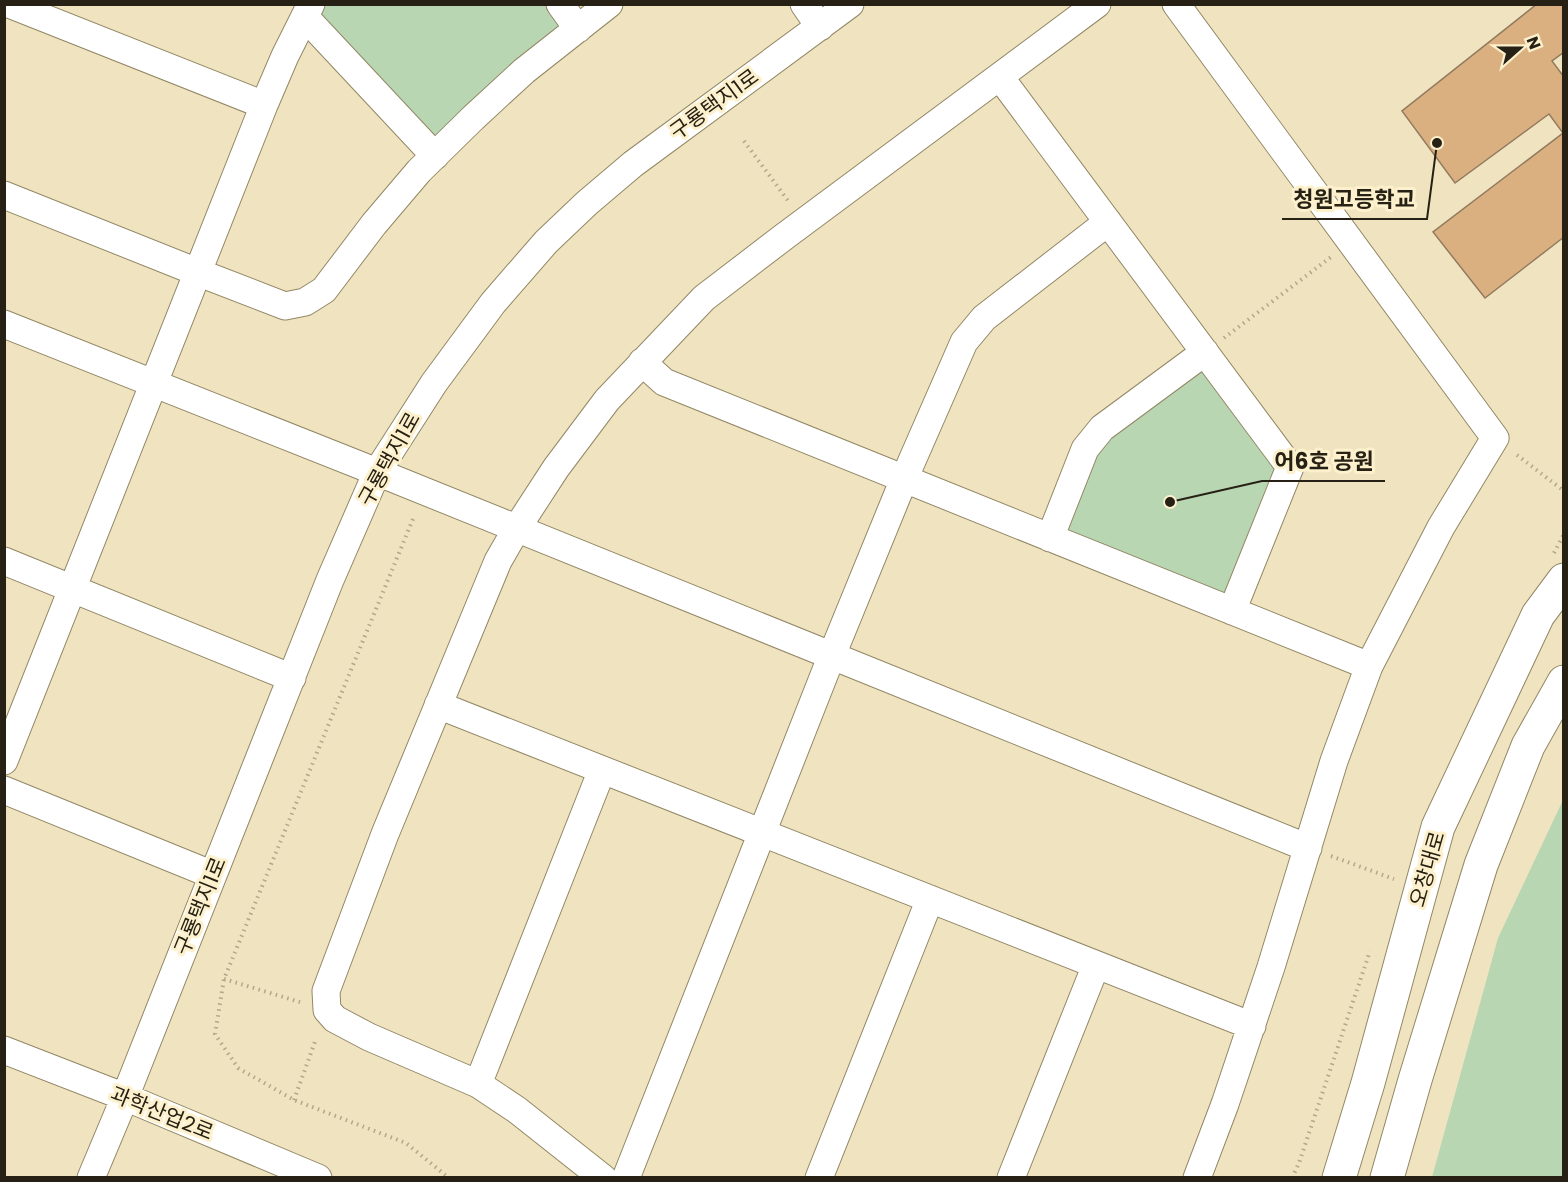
<svg xmlns="http://www.w3.org/2000/svg" width="1568" height="1182" font-family="Poppins,'Noto Sans KR',sans-serif">
  <style>
    .green { fill: #b9d6b3 }
    .building { fill: #dab081; stroke: #927a5f; stroke-width: 1.5 }
    .lines { fill: none; stroke-linecap: round; stroke-linejoin: round }
    .minor-casing { stroke: #928765; stroke-width: 29 }
    .major-casing { stroke: #928765; stroke-width: 35 }
    .path { stroke: #b1a78a; stroke-width: 4; stroke-dasharray: 1.5 4.5; stroke-linecap: butt }
    .minor { stroke: #fff; stroke-width: 27 }
    .major { stroke: #fff; stroke-width: 33 }
    .labels { text-anchor: middle; dominant-baseline: central; stroke-width: 6; stroke-linejoin: round; paint-order: stroke }
    .street-label { font-size: 21px; fill: #262114; stroke: #fdf1cd }
    .leader { fill: none; stroke: #262114; stroke-width: 2 }
    .callout-dot { fill: #262114; stroke: #fdf1cd; stroke-width: 2 }
    .callout-label { font-size: 22px; text-anchor: middle; font-weight: bold; fill: #262114; stroke: #fdf1cd; stroke-width: 6; stroke-linejoin: round; paint-order: stroke }
  </style>
  <rect width="100%" height="100%" fill="#f0e4c0"/>
  <!-- green -->
  <path class="green" d="M311,4H560L578,29L435,156Z
    M1205,352L1290,467L1232,611L1050,538L1085,449Z
    M1563,800V1177H1432L1498,938Z"/>
  <!-- building -->
  <path class="building" d="M1537,4H1564V52L1552,61L1564,77V237L1485,298L1433,232L1563,133L1549,114L1455,183L1402,111Z"/>
  <g class="lines">
    <defs>
      <path id="minor" d="M9,4L264,105
        M560,4L578,29
        M804,4L820,27
        M1176,4L1495,438L1441,527L1369,666L1334,761L1271,967L1225,1104L1197,1178
        M305,17L435,156
        M1000,77L1290,467L1232,611
        M4,195L197,272L285,306L305,302L324,290L374,224L419,171L473,118L524,71L609,4
        M4,324L377,472L1308,848
        M642,362L664,382L1369,666
        M1050,538L1085,449L1102,428L1205,352
        M4,561L292,678
        M438,705L1252,1026
        M4,761L264,105L285,56L311,4
        M4,790L213,875
        M4,1050L125,1097L318,1178
        M478,1084L602,770
        M91,1178L125,1097L330,580L377,472L434,383L493,303L546,242L587,203L633,164L850,4
        M603,1178L517,1110L478,1084L369,1037L335,1019L327,1010L326,991L385,834L498,561L517,528L556,468L607,400L704,298L785,236L1097,4
        M626,1178L832,655L904,479L964,342L984,318L1108,222
        M819,1178L930,899
        M1011,1178L1096,965"/>
      <path id="major" d="M1339,1178L1368,1083L1438,827L1538,615L1564,580
        M1387,1178L1415,1080L1481,865L1528,746L1564,682"/>
    </defs>
    <!-- minor casing -->
    <use href="#minor" class="minor-casing"/>
    <!-- major casing -->
    <use href="#major" class="major-casing"/>
    <!-- path -->
    <path class="path" d="M744,141L789,202
      M1224,338L1331,257
      M1517,455L1564,491
      M413,519L224,979L215,1034L238,1068L294,1100L406,1143L449,1178
      M1554,553L1564,534
      M1331,856L1394,879
      M224,979L300,1002
      M294,1100L316,1039
      M1292,1178L1299,1163L1370,951"/>
    <!-- minor -->
    <use href="#minor" class="minor"/>
    <!-- major -->
    <use href="#major" class="major"/>
  </g>
  <g class="labels">
    <!-- street labels -->
    <g class="street-label">
      <text transform="translate(714 104) rotate(-36)">구룡택지1로</text>
      <text transform="translate(389 459) rotate(-61)">구룡택지1로</text>
      <text transform="translate(1427 869) rotate(-74)">오창대로</text>
      <text transform="translate(200 906) rotate(-68)">구룡택지1로</text>
      <text transform="translate(162 1113) rotate(22)">과학산업2로</text>
    </g>
  </g>
  <!-- callouts -->
  <path class="leader" d="M1437 143L1427 219H1282M1170 502L1262 481H1385"/>
  <g class="callout-dot">
    <circle cx="1437" cy="143" r="6"/>
    <circle cx="1170" cy="502" r="6"/>
  </g>
  <g class="callout-label">
    <text x="1354" y="207">청원고등학교</text>
    <text x="1324" y="469">어6호 공원</text>
  </g>
  <!-- border -->
  <rect width="1568" height="1182" fill="none" stroke="#262114" stroke-width="12"/>
  <!-- north arrow -->
  <g transform="translate(1520 48) rotate(69)" stroke="#fdf1cd" stroke-width="4.5" paint-order="stroke">
  <path d="M0-4.5L10 22L0 15L-10 22Z" fill="#262114"/>
  <text y="-9" font-size="16" font-weight="bold" text-anchor="middle" fill="#262114">N</text>
  </g>
</svg>
